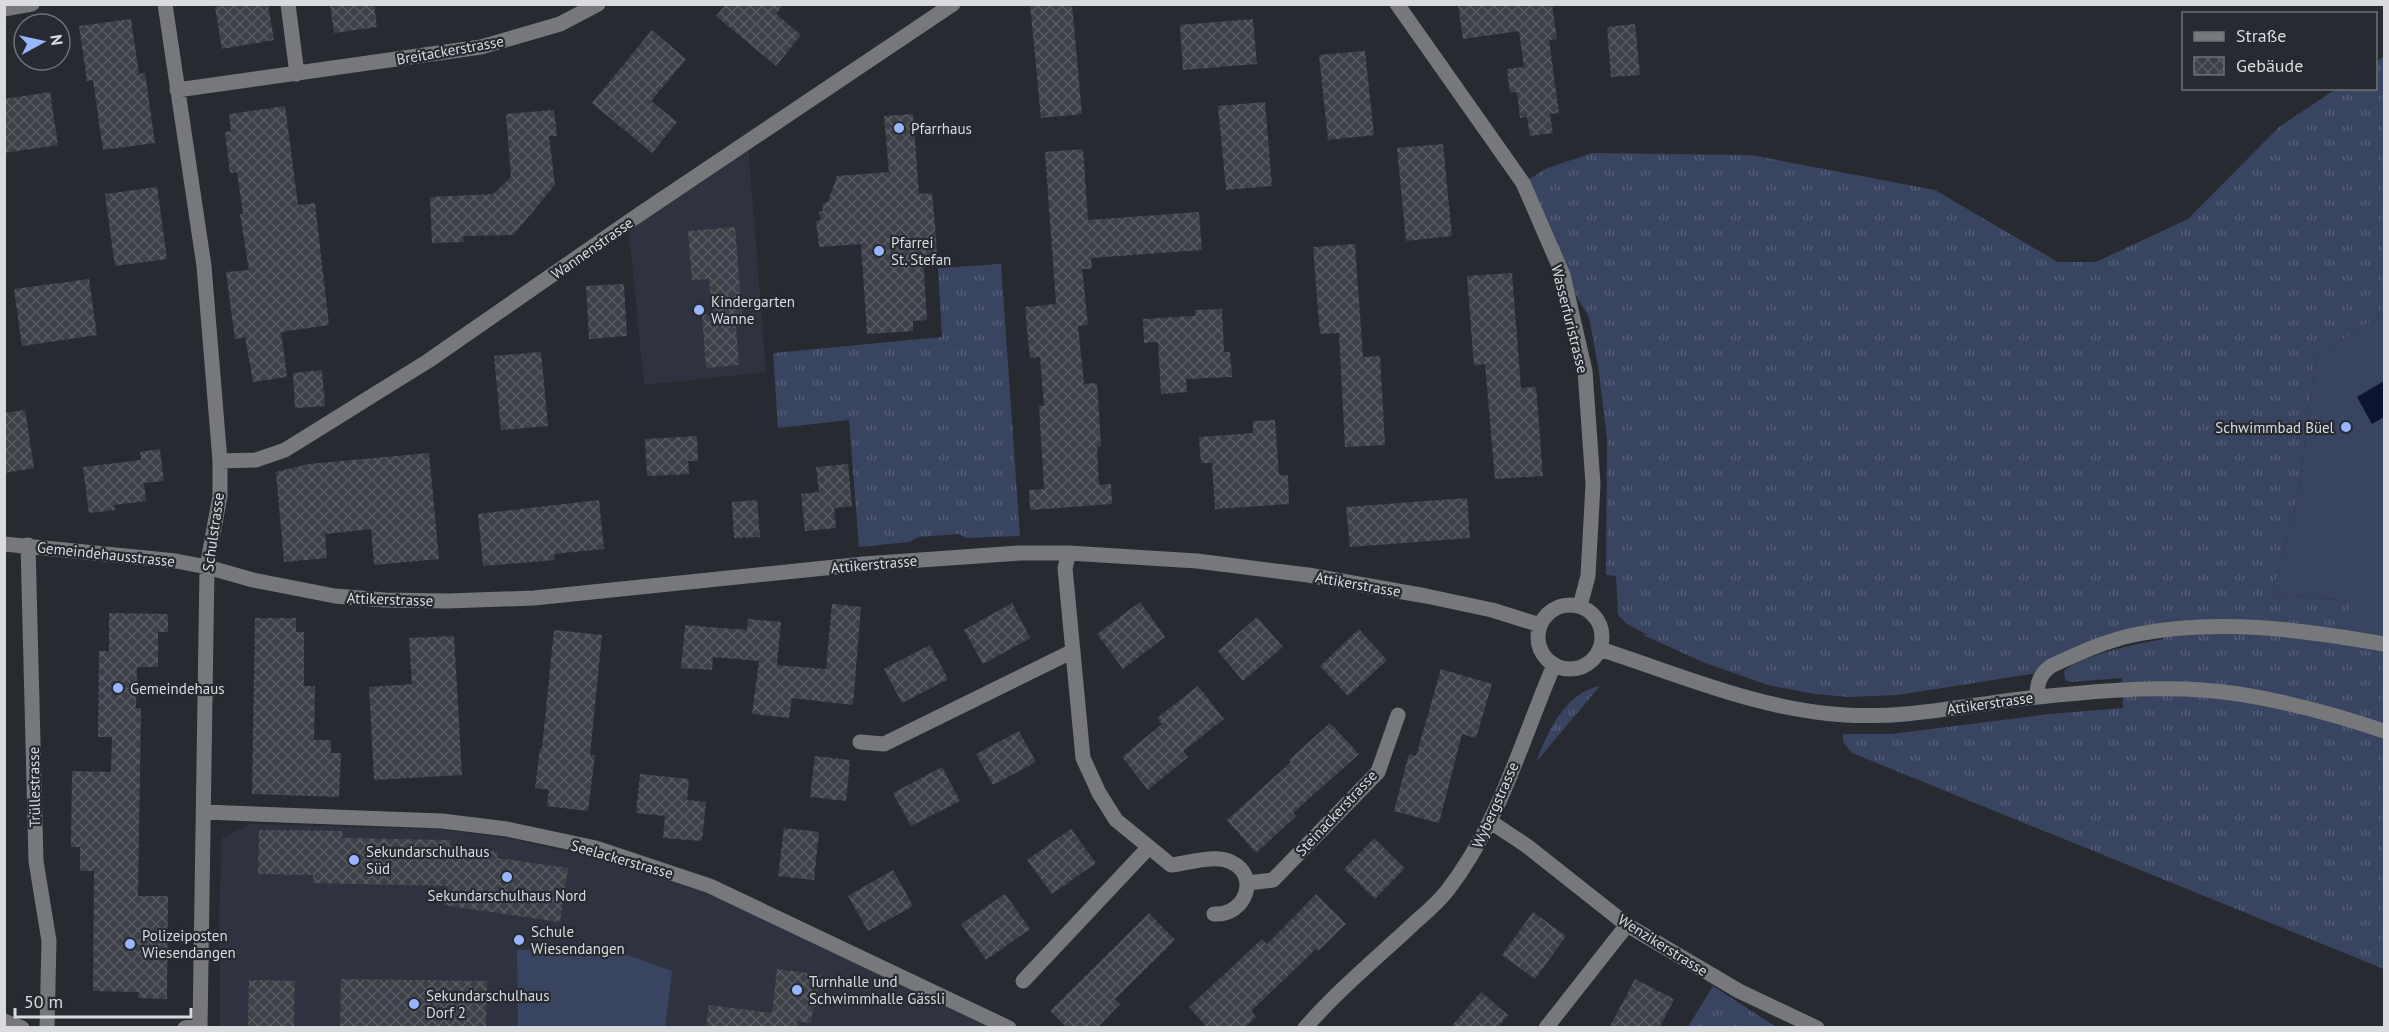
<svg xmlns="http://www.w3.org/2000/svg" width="2389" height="1032" font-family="'PT Sans',sans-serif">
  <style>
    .built { fill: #2f333f }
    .grass { fill: url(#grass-tufts) }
    .garden { fill: #394461 }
    .water { fill: #0b1430 }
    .building { fill: url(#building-cross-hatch) }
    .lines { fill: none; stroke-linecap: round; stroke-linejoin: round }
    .minor { stroke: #76787b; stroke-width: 15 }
    .poi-dot { fill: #99b5fd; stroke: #272a30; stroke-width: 2 }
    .labels { text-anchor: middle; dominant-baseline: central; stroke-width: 4.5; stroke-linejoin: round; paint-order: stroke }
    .street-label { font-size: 15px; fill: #d9dbdf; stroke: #272a30 }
    .poi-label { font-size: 15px; fill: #d9dbdf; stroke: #272a30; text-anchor: start }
  </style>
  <defs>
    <pattern id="grass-tufts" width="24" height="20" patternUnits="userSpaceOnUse" patternTransform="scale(1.5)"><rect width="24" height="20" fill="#394461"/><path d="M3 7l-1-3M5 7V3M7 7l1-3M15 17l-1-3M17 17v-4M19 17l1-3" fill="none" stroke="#555e77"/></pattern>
    <pattern id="building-cross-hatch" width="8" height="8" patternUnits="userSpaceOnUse" patternTransform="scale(1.5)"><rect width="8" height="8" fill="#3d4047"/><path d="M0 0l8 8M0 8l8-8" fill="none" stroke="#585b61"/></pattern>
  </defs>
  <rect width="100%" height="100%" fill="#272a30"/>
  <!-- built -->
  <path class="built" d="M748,142L766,372L644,385L628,223Z
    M250,824L436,829L508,838L598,858L710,894L1009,1028H220L219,920L222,838Z"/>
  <!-- grass -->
  <path class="grass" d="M2384,56V314L2316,356L2298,498L2272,594L2351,601L2384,644V969L1852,753L1843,742V734H1891L2050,714L2123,708L2122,678L2071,682L2065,680L2064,671C2081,655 2140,643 2164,639L2163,630L2043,672L1898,695L1849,697L1815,694L1768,685L1705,663L1641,634L1648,635L1627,624L1618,615L1616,576L1606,575L1607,440L1599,372L1589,317L1563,275L1523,183L1547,168L1592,153L1751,155L1935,190L2058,262H2096L2188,219L2279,127L2336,89L2376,88V62Z
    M1001,264L1020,536L966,538L959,534L919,537L909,542L859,547L849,420L778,428L773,353L942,337L938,268Z
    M1600,686L1536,762C1548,732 1565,692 1600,686Z
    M1713,986L1776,1027H1688Z"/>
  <!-- garden -->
  <path class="garden" d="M2384,314V644L2346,637L2351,601L2272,594L2298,498L2316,356Z
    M517,950L616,951L672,971L665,1027H518Z"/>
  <!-- water -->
  <path class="water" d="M2384,381V417L2372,424L2357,397Z"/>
  <!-- building -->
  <path class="building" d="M230,4H268L274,40L222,49L215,7Z
    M330,4H374L377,27L334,33Z
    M726,4H784L776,14L801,35L776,66L716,16Z
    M1030,4H1072L1082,114L1041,118Z
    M1458,4H1552L1557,39L1549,40L1559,113L1550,114L1553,133L1530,136L1527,117L1520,118L1517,92L1510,93L1507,69L1524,67L1519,31L1463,39Z
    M131,19L139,74L145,73L155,143L103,150L93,80L87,81L79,26Z
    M1253,19L1257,64L1183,70L1180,25Z
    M1635,24L1640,75L1611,77L1607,27Z
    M652,30L686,59L651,101L677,122L652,153L592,103Z
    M1365,51L1374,135L1328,140L1319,55Z
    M50,92L58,145L4,153V99Z
    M1265,102L1272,186L1226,190L1218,106Z
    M285,106L298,205L315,203L329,325L281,332L287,377L253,382L245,337L235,339L226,272L249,270L240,214H243L237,172L230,173L225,132L231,131L229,114Z
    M554,110L557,136H549L555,185L513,235L463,236L464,242L432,243L430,197L493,194L511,177L506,114Z
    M913,114L919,194L932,193L935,226L937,253L923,255L927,320L913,321V331L867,334L861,244L819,247L816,221L821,220L819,212L823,211L822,204L828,202L837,176L889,172L884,116Z
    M1443,144L1452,236L1406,241L1397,148Z
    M1083,149L1088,220L1199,212L1202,250L1091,258L1092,269H1082L1088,325L1078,326L1084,384L1097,383L1101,446L1097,447L1099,485L1111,484L1112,504L1030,510L1029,490L1044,489L1039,406H1044L1040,357L1030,358L1025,307L1056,304L1045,152Z
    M157,187L167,259L115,266L105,194Z
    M735,227L742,315H735L739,365L706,368L702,315L712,314L709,279L692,280L688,231Z
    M1355,244L1363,357L1380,356L1385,445L1345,447L1339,333L1320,334L1313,247Z
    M1512,273L1521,388L1536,387L1543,476L1495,479L1485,364L1474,365L1467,276Z
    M89,279L97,335L22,346L14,289Z
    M624,284L627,336L589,339L586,286Z
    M1222,309L1224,352H1230L1232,377L1186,379L1187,392L1161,394L1158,342L1144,343L1143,319L1195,316V310Z
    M541,352L548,426L501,430L494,356Z
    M322,370L325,406L295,408L293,373Z
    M25,410L34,468L4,473V413Z
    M1275,420L1279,475H1288L1289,504L1215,509L1212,463H1201L1199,437L1253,433V421Z
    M697,436L698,461H688L689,474L647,476L645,439Z
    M160,449L164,481L144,483L146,501L114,505L115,510L89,513L83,467L141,460L140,452Z
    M429,453L439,559L374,565L371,529L325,534L327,558L284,562L276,472L309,464Z
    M848,464L852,506L834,508L836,528L805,531L801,494L819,492L816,467Z
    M1467,498L1470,538L1350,547L1346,507Z
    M599,500L604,549L554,554L555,560L483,566L478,514Z
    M757,500L760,537L734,538L732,502Z
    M1140,602L1165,637L1123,669L1097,634Z
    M1012,603L1030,638L983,664L964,630Z
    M832,604L861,607L853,705L792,698L789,718L752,714L759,661L713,657L712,670L681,668L685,625L747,630L748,619L781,622L777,665L826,669Z
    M109,613L168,614V632H158V667H137L136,708H141L138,896H168L167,999L138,998L139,992L93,991L94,871H80V847H71L72,771L111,772L112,737H98L99,651H109Z
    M1257,617L1283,647L1243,681L1218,651Z
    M255,618H296V632H304V686H315L314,740H331V753H341L339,797L252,794Z
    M1359,629L1387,660L1348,696L1320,666Z
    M554,630L602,635L590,755H595L588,811L547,806L549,790L535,788L540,748L542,749Z
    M454,636L462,775L374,780L369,687L412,684L409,638Z
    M930,645L948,679L902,703L884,669Z
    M1441,669L1492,684L1476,738L1462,734L1439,823L1394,811L1409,754L1416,756Z
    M1198,686L1224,719L1183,751L1188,757L1148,790L1122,757L1162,724L1157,718Z
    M1330,723L1359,754L1293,813L1296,816L1256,853L1227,820L1291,762L1289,760Z
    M1019,731L1036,762L993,785L976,754Z
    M815,756L850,760L846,801L810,797Z
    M942,767L960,801L911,826L893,793Z
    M640,774L689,779L687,800L706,802L702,841L663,838L665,816L636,813Z
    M784,828L819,832L814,880L778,876Z
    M1071,829L1096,863L1052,894L1027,860Z
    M259,830L342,831L343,838L451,840L450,846L498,852L497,858L568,868L560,922L444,905L447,886L313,883V875L258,874Z
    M1374,838L1405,868L1375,899L1344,869Z
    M893,870L913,906L868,931L848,896Z
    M1005,894L1030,929L986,960L961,924Z
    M1316,894L1346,924L1318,951L1316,949L1251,1011L1256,1017L1244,1028H1208L1189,1007L1262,939L1267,944Z
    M1533,912L1566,936L1535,979L1502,955Z
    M1149,913L1175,940L1115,999L1120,1004L1097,1028H1067L1050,1011Z
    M777,969L821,975L816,1007H813L811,1023L798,1021L797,1028H706L709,1005L772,1013Z
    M341,979L487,981L486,1028H340Z
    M1635,979L1674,999L1659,1028H1609Z
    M249,980L295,981L294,1028H248Z
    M1481,992L1508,1015L1497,1028H1450Z"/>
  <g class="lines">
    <!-- minor -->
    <path class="minor" d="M165,4L204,266L220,461V496L207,567L200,1028
      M288,4L297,74
      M1397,4L1523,183L1563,275L1585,371L1593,484L1588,576L1580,606
      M4,9L32,4
      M177,90L481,47L560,24L598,4
      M220,461L256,460L285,450L428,361L637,216L953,4
      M4,544L176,561L207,567L253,580L335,596L385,600L448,601L534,598L864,564L1020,553H1069L1197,561L1308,575L1426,596L1492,610L1540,625
      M28,545L36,861L49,941L47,1028
      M1069,553L1065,568L1083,758L1099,793L1116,820L1171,865C1188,863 1215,854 1231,862C1261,876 1245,916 1214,914
      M1538 637a32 32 0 1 1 64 0a32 32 0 1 1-64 0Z
      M1600,649C1680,675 1760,710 1845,715C1910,719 1975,703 2039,697C2105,690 2173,684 2239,694C2289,702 2337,715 2384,731
      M2037,697C2037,683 2040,674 2051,666C2079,653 2107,640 2138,634C2219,618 2304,630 2384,644
      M860,742L884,744L1073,651
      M204,812L442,821L507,829L596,848L710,886L1009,1028
      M1491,822L1527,846L1627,925L1739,991L1817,1028
      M1247,883L1273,880L1378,772L1398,715
      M1023,981L1149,847
      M4,1021L22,1028
      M185,1028L200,1026
      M1305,1028C1337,991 1376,959 1411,926C1423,915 1437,904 1447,891C1499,824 1521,742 1554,665
      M1546,1028L1627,925"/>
  </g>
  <!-- markers -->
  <g class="poi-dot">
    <circle cx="899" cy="128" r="6"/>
    <circle cx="879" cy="251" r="6"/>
    <circle cx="699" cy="310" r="6"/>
    <circle cx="2346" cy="427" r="6"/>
    <circle cx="118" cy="688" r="6"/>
    <circle cx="354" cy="860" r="6"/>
    <circle cx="507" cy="877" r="6"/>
    <circle cx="519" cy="940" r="6"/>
    <circle cx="130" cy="944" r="6"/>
    <circle cx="797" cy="990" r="6"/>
    <circle cx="414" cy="1004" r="6"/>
  </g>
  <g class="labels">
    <!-- street labels -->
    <g class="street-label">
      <text transform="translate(450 50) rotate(-10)">Breitackerstrasse</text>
      <text transform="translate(592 248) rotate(-35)">Wannenstrasse</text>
      <text transform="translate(1570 319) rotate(76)">Wasserfuristrasse</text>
      <text transform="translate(213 532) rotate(-82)">Schulstrasse</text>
      <text transform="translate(106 554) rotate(6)">Gemeindehausstrasse</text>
      <text transform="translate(874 564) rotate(-5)">Attikerstrasse</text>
      <text transform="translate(1358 584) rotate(10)">Attikerstrasse</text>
      <text transform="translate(390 599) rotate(2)">Attikerstrasse</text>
      <text transform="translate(1990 703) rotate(-8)">Attikerstrasse</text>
      <text transform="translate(34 787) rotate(-91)">Trüllestrasse</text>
      <text transform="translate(1495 805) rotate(-66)">Wybergstrasse</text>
      <text transform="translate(1336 813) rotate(-47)">Steinackerstrasse</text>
      <text transform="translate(622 859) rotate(16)">Seelackerstrasse</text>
      <text transform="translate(1663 945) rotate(32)">Wenzikerstrasse</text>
    </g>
    <!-- poi labels -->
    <g class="poi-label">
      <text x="911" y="128">Pfarrhaus</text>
      <text x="891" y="242">Pfarrei<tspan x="891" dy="17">St. Stefan</tspan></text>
      <text x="711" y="301">Kindergarten<tspan x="711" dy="17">Wanne</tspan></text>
      <text x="2334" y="427" text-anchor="end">Schwimmbad Büel</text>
      <text x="130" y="688">Gemeindehaus</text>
      <text x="366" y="851">Sekundarschulhaus<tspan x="366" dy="17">Süd</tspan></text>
      <text x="507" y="895" text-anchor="middle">Sekundarschulhaus Nord</text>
      <text x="531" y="931">Schule<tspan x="531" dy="17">Wiesendangen</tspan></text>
      <text x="142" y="935">Polizeiposten<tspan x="142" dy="17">Wiesendangen</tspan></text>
      <text x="809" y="981">Turnhalle und<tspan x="809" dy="17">Schwimmhalle Gässli</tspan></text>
      <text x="426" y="995">Sekundarschulhaus<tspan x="426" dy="17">Dorf 2</tspan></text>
    </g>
  </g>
  <!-- border -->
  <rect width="2389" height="1032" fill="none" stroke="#d9dbdf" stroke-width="12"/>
  <!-- legend -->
  <rect x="2182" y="12" width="195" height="78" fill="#272a30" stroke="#6e7176" stroke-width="1.5"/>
  <rect x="2194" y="32" width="30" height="9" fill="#76787b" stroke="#6e7176" stroke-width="1.5"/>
  <text x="2236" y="42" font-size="18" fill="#d9dbdf">Straße</text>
  <rect x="2194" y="57" width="30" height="18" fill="url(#building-cross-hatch)" stroke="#6e7176" stroke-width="1.5"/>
  <text x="2236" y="72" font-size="18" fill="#d9dbdf">Gebäude</text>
  <!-- north arrow -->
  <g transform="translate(42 42) rotate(82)"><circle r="28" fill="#272a30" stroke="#6e7176" stroke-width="1.5"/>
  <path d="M0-4.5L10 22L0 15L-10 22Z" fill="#99b5fd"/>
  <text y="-9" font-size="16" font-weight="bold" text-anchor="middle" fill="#d9dbdf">N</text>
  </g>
  <!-- scale -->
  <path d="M15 1008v9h176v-9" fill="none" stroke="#d9dbdf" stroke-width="3"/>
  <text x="24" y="1008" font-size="18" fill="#d9dbdf" stroke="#272a30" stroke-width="4.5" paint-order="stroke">50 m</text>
</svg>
